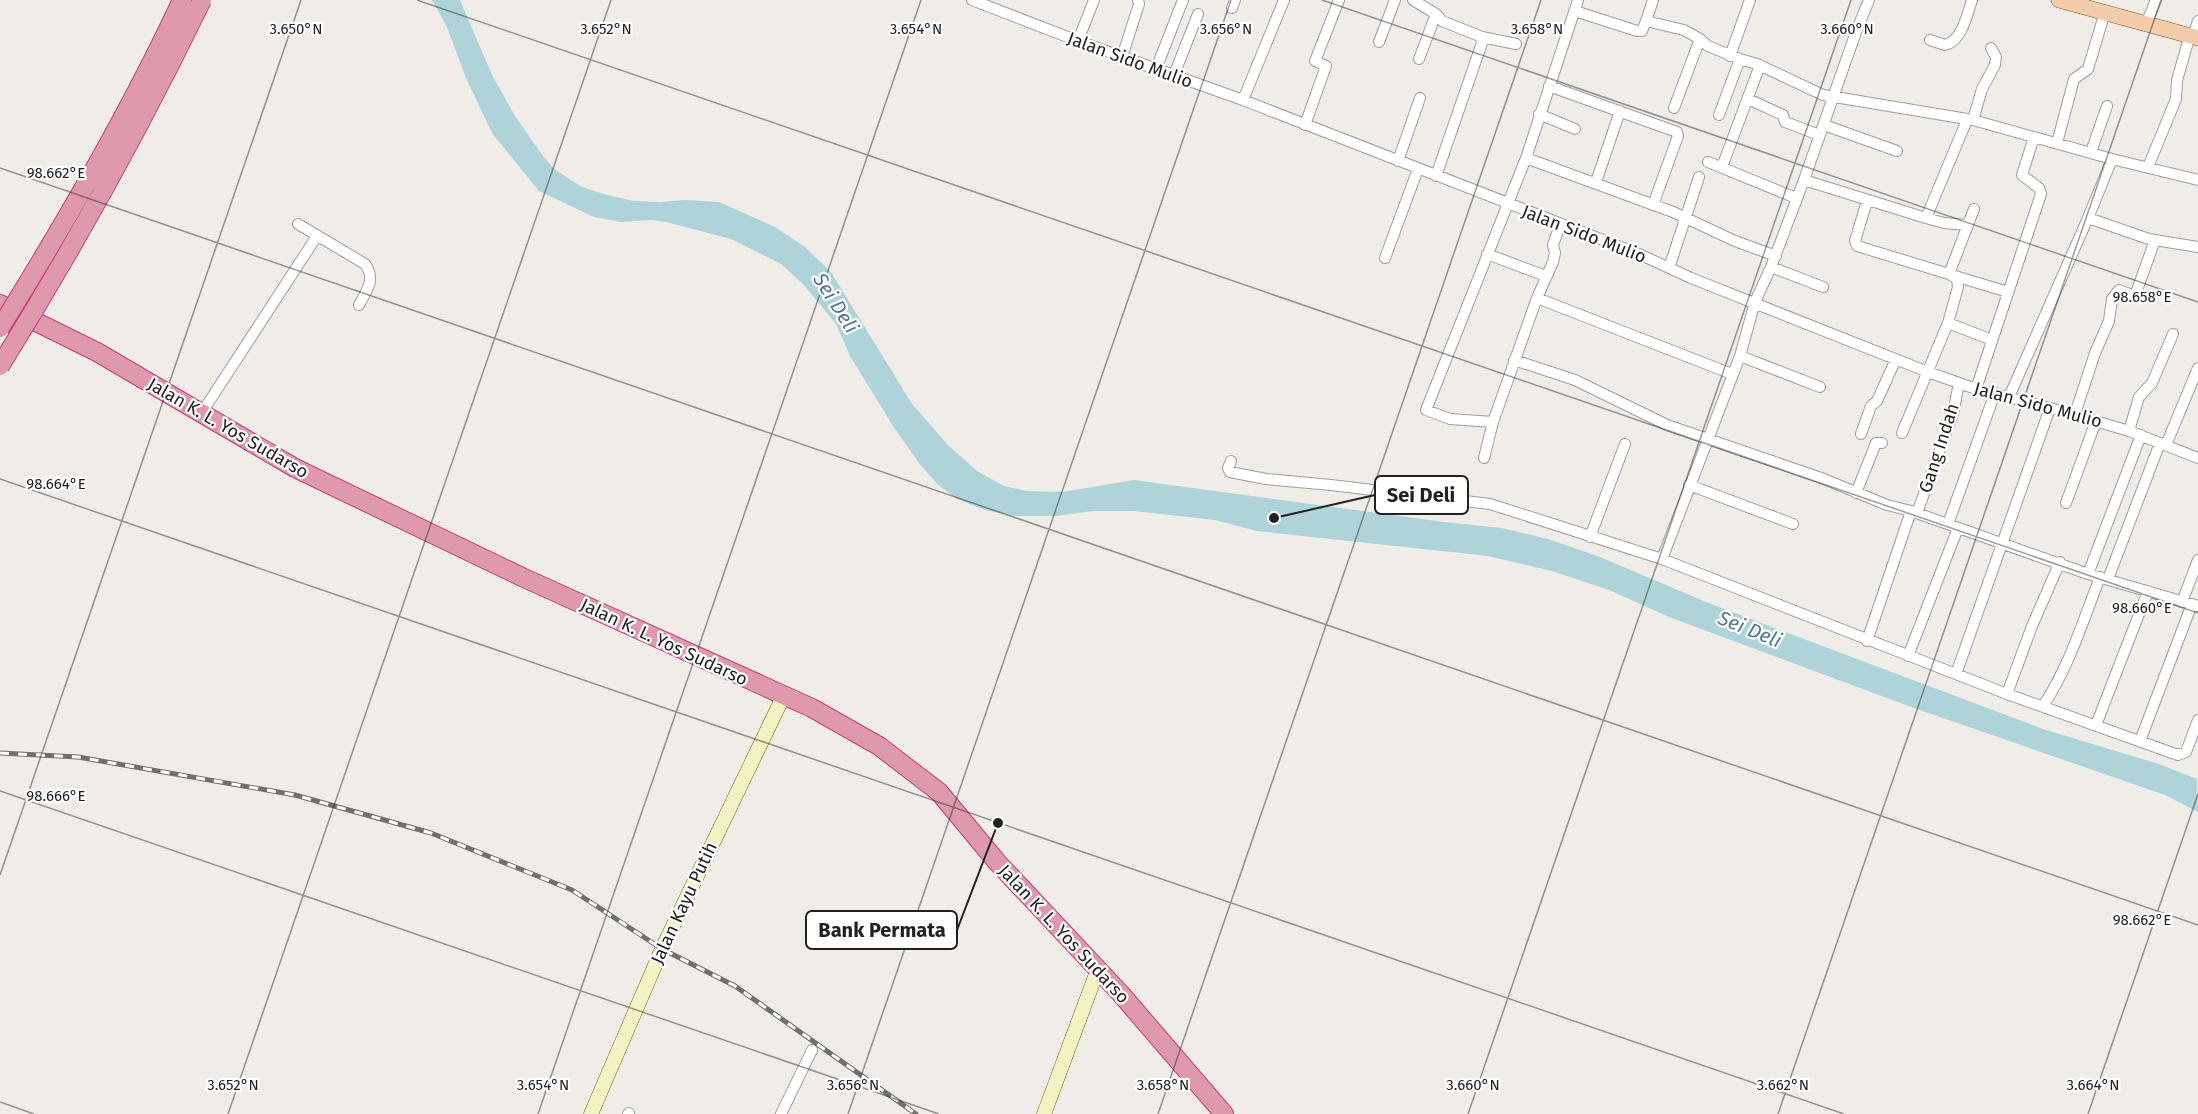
<svg xmlns="http://www.w3.org/2000/svg" width="2198" height="1114" font-family="'Fira Sans',sans-serif">
  <style>
    .water { fill: #aed4d9 }
    .lines { fill: none; stroke-linecap: round; stroke-linejoin: round }
    .street-casing { stroke: #9e9e9e; stroke-width: 12 }
    .secondary-casing { stroke: #6f6f10; stroke-width: 15 }
    .primary-casing { stroke: #8e570f; stroke-width: 16 }
    .highway-casing { stroke: #ca3a7b; stroke-width: 20 }
    .street { stroke: #fff; stroke-width: 10 }
    .secondary { stroke: #f4f1c3; stroke-width: 14 }
    .primary { stroke: #f3ccab; stroke-width: 15 }
    .highway { stroke: #df99ad; stroke-width: 18 }
    .rail-casing { stroke: #6f6f6f; stroke-width: 5 }
    .rail { stroke: #fff; stroke-width: 3; stroke-dasharray: 9; stroke-linecap: butt }
    .highway-bridge-casing { stroke: #ca3a7b; stroke-width: 20; stroke-linecap: butt }
    .highway-bridge { stroke: #df99ad; stroke-width: 18 }
    .ticks { fill: none; stroke: #212121; stroke-width: 1.5; stroke-opacity: 0.45 }
    .labels { text-anchor: middle; dominant-baseline: central; stroke-width: 4.5; stroke-linejoin: round; paint-order: stroke }
    .street-label { font-size: 18px; fill: #212121; stroke: #fff }
    .water-label { font-size: 20px; font-style: italic; fill: #4c7691; stroke: #fff }
    .ticks-label { font-size: 15px; text-anchor: middle; fill: #212121; stroke: #fff; stroke-width: 4.5; stroke-linejoin: round; paint-order: stroke }
    .leader { fill: none; stroke: #212121; stroke-width: 2 }
    .callout-dot { fill: #212121; stroke: #fff; stroke-width: 2 }
    .callout { fill: #fff; stroke: #212121; stroke-width: 2 }
    .callout-label { font-size: 20px; text-anchor: middle; font-weight: bold; fill: #212121 }
  </style>
  <rect width="100%" height="100%" fill="#f0ede9"/>
  <!-- water -->
  <path class="water" d="M432,0H460L492,75L515,116L543,156L554,169L582,187L607,195L634,201L660,202L685,200L719,202L775,227L805,247L831,272L912,404L948,445L977,471L1004,486L1027,491L1062,492L1134,480L1444,522L1502,528L1548,539L1600,557L1706,602L2043,729L2159,764L2197,779L2198,812L2165,795L1911,707L1669,617L1609,590L1552,571L1488,556L1257,531L1215,520L1134,511H1093L1056,516H1015L985,510L957,499L937,484L919,463L893,426L850,356L836,324L803,284L781,264L731,239L666,222L651,220L621,222L594,217L539,191L492,133L466,78L447,27Z"/>
  <g class="lines">
    <defs>
      <path id="street" d="M972,0L1078,41L1243,100L1639,254L1691,278L1928,372L1976,389L2062,411L2129,431L2198,458
        M1413,0L1436,14L1442,21L1482,37L1483,40L1436,176
        M1232,8L1235,0
        M1575,11L1637,31H1642L1646,21L1684,30L1700,39L1708,46L1740,59L1757,64L1823,95L1973,120L2112,159L2198,180
        M1646,21L1653,0
        M2146,24L2156,0
        M2193,36L2198,21
        M1482,37L1516,44
        M1930,40L1945,45C1962,41 1967,15 1972,0
        M1078,41L1094,0
        M1379,42L1395,0
        M1730,56L1750,0
        M1122,57L1139,4L1138,0
        M1419,59L1436,14
        M1156,69L1183,0
        M1174,75L1198,14
        M1549,86L1677,132L1678,136L1653,205
        M1748,99L1783,115L1785,122L1788,123L1819,135
        M1243,100L1284,0
        M1674,108L1700,39
        M1539,114L1575,129
        M1719,115L1740,59
        M1973,120L1982,89L1995,65L1996,57L1991,48
        M1305,125L1326,66L1315,61L1339,0
        M1824,125L1897,151
        M2057,143L2074,79L2088,69L2105,12
        M2091,152L2107,106
        M1526,158L1673,212L1735,241L1776,256
        M1398,161L1420,98
        M1708,162L1796,198
        M1722,167L1760,65
        M2148,167L2176,99L2177,80L2190,35
        M1804,180L1926,218L1944,223L1968,225
        M1596,182L1620,111
        M1867,201L1855,241L1857,246L1949,274L1957,279L1958,287L1948,323L1902,433
        M1926,218L1967,120
        M2088,218L2149,239L2198,247
        M298,224L365,264C376,279 367,290 359,305
        M1560,225L1553,245L1555,253L1553,262L1537,298L1493,422L1450,419L1426,410L1526,158L1578,0
        M1487,254L1546,276
        M1385,258L1418,169
        M1771,267L1823,287
        M1669,268L1699,177
        M1949,274L1974,209
        M1955,276L2008,292
        M1537,298L1732,374
        M1948,323L1992,340
        M1740,356L1820,387
        M1514,360L1575,380L1667,425L1824,479L1887,505L1911,511L2088,574L2198,606
        M1976,389L2041,194L2039,188L2022,175L2034,137
        M2009,397L2088,218L2112,159
        M201,414L317,236
        M2075,414L2095,353L2109,321L2112,299L2119,290L2132,295L2136,293L2155,240
        M2129,431L2139,397L2152,383L2173,334
        M1861,434L1871,406L1877,401L1896,359
        M2166,445L2198,368
        M1484,458L1493,422
        M1231,461L1228,468L1230,472L1266,479L1331,485L1490,504L1662,559L1740,356L1755,302L1771,267L1804,180L1856,32L1869,0
        M1689,485L1793,524
        M1856,493L1876,443H1882
        M2066,503L2096,421
        M1917,513L1953,414L1959,383
        M1948,524L1995,393
        M1590,537L1625,444
        M1662,559L2007,694L2178,755L2186,752L2198,720
        M2088,574L2141,435
        M2108,579L2160,443
        M2182,602L2198,560
        M1867,641L1911,511
        M1908,656L1958,528
        M1956,674L2050,408
        M2007,694L2032,626L2060,562
        M2043,706C2069,667 2083,621 2100,577
        M2096,725L2148,591
        M2140,741L2192,604
        M628,1114L629,1113
        M781,1114L812,1050"/>
      <path id="secondary" d="M591,1114L662,949L784,695
        M1044,1114L1095,977L1100,972"/>
      <path id="primary" d="M2059,0L2198,38"/>
      <path id="highway" d="M0,304L97,352L295,468L522,577L812,708L879,746L939,792L997,862L1121,994L1224,1114"/>
    </defs>
    <!-- street casing -->
    <use href="#street" class="street-casing"/>
    <!-- secondary casing -->
    <use href="#secondary" class="secondary-casing"/>
    <!-- primary casing -->
    <use href="#primary" class="primary-casing"/>
    <!-- highway casing -->
    <use href="#highway" class="highway-casing"/>
    <!-- street -->
    <use href="#street" class="street"/>
    <!-- secondary -->
    <use href="#secondary" class="secondary"/>
    <!-- primary -->
    <use href="#primary" class="primary"/>
    <!-- highway -->
    <use href="#highway" class="highway"/>
    <defs>
      <path id="rail" d="M0,753L78,757L295,795L431,833L572,890L662,949L735,986L916,1114"/>
    </defs>
    <!-- rail casing -->
    <use href="#rail" class="rail-casing"/>
    <!-- rail -->
    <use href="#rail" class="rail"/>
    <defs>
      <path id="highway-bridge" d="M0,328C66,222 129,114 182,0
        M0,366C74,247 141,126 202,0"/>
    </defs>
    <!-- highway-bridge casing -->
    <use href="#highway-bridge" class="highway-bridge-casing"/>
    <!-- highway-bridge -->
    <use href="#highway-bridge" class="highway-bridge"/>
  </g>
  <!-- ticks -->
  <path class="ticks" d="M417,0L2198,613M1322,0L2198,302M0,168L2198,925M0,479L1844,1114M0,791L939,1114M0,875L301,0M0,1102L34,1114M228,1114L611,0M538,1114L921,0M848,1114L1231,0M1158,1114L1541,0M1468,1114L1851,0M1778,1114L2161,0M2088,1114L2198,794"/>
  <g class="labels">
    <!-- street labels -->
    <g class="street-label">
      <text transform="translate(1130 60) rotate(20)">Jalan Sido Mulio</text>
      <text transform="translate(1584 234) rotate(21)">Jalan Sido Mulio</text>
      <text transform="translate(2038 405) rotate(15)">Jalan Sido Mulio</text>
      <text transform="translate(228 428) rotate(30)">Jalan K. L. Yos Sudarso</text>
      <text transform="translate(1939 448) rotate(-72)">Gang Indah</text>
      <text transform="translate(664 642) rotate(25)">Jalan K. L. Yos Sudarso</text>
      <text transform="translate(684 903) rotate(-65)">Jalan Kayu Putih</text>
      <text transform="translate(1064 934) rotate(47)">Jalan K. L. Yos Sudarso</text>
    </g>
    <!-- water labels -->
    <g class="water-label">
      <text transform="translate(836 303) rotate(58)">Sei Deli</text>
      <text transform="translate(1750 629) rotate(22)">Sei Deli</text>
    </g>
  </g>
  <g class="ticks-label">
    <text x="606" y="34">3.652°N</text>
    <text x="916" y="34">3.654°N</text>
    <text x="1226" y="34">3.656°N</text>
    <text x="1537" y="34">3.658°N</text>
    <text x="1847" y="34">3.660°N</text>
    <text x="296" y="34">3.650°N</text>
    <text x="56" y="178">98.662°E</text>
    <text x="2142" y="302">98.658°E</text>
    <text x="56" y="489">98.664°E</text>
    <text x="2142" y="613">98.660°E</text>
    <text x="56" y="801">98.666°E</text>
    <text x="2142" y="925">98.662°E</text>
    <text x="233" y="1090">3.652°N</text>
    <text x="543" y="1090">3.654°N</text>
    <text x="853" y="1090">3.656°N</text>
    <text x="1163" y="1090">3.658°N</text>
    <text x="1473" y="1090">3.660°N</text>
    <text x="1783" y="1090">3.662°N</text>
    <text x="2093" y="1090">3.664°N</text>
  </g>
  <!-- callouts -->
  <path class="leader" d="M1274 518L1375 495M998 823L957 930"/>
  <g class="callout-dot">
    <circle cx="1274" cy="518" r="6"/>
    <circle cx="998" cy="823" r="6"/>
  </g>
  <g class="callout">
    <rect x="1375" y="476" width="93" height="38" rx="6"/>
    <rect x="806" y="911" width="151" height="38" rx="6"/>
  </g>
  <g class="callout-label">
    <text x="1421" y="502">Sei Deli</text>
    <text x="882" y="937">Bank Permata</text>
  </g>
</svg>
